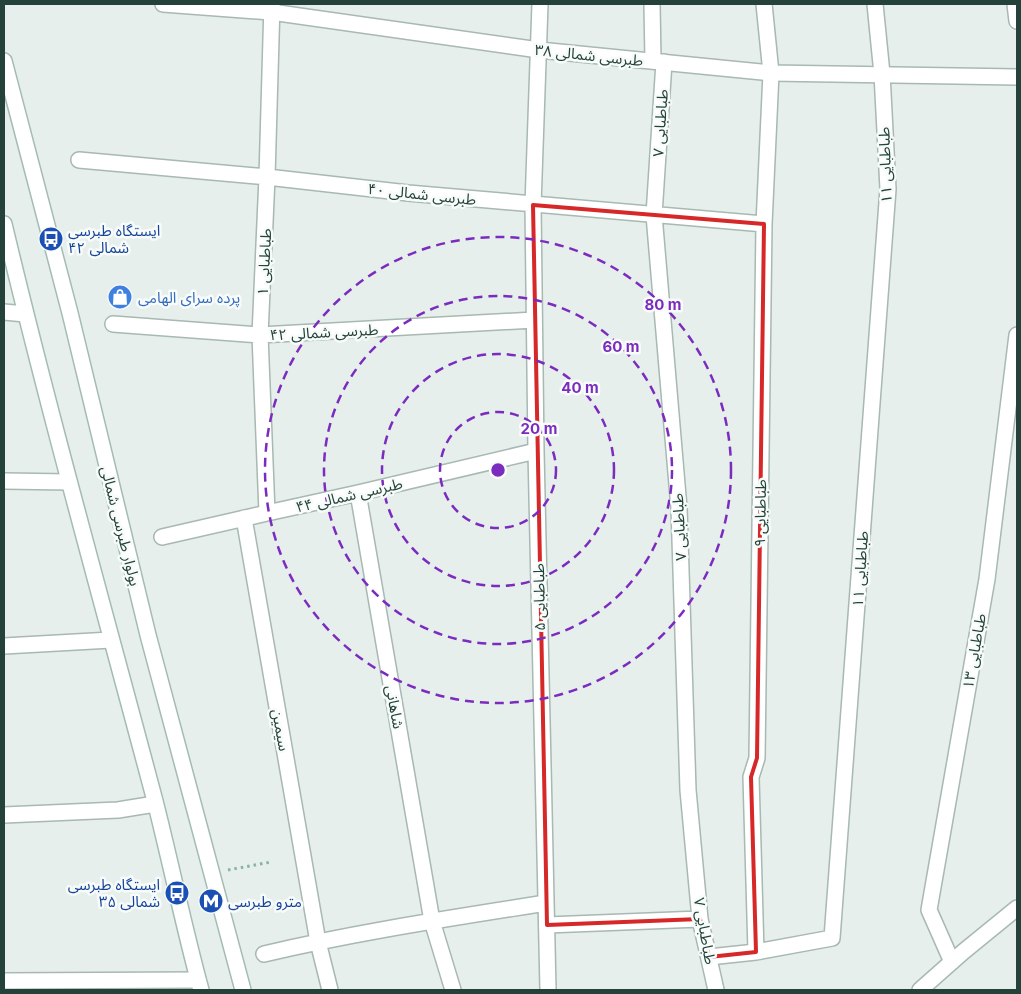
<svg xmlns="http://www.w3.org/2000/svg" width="1021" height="994" font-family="Inter,'Noto Sans Arabic',sans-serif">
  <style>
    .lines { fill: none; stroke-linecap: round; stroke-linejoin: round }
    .minor-casing { stroke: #a8b8b2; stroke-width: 18 }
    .tertiary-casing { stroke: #a8b8b2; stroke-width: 18 }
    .secondary-casing { stroke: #a4bbb3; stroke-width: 18 }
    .path { stroke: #86b3a5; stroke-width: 3; stroke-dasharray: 2.5 4; stroke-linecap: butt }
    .minor { stroke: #fff; stroke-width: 15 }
    .tertiary { stroke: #fff; stroke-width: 15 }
    .secondary { stroke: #fff; stroke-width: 15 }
    .marked { fill: none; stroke: #d62828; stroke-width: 4; stroke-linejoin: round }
    .ring { fill: none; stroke: #7b2cbf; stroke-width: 2.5; stroke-dasharray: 9 6 }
    .labels { text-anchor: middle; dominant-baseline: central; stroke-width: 5; stroke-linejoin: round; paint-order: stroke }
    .street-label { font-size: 15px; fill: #24423a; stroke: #f7fbf9 }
    .transit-label { font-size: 15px; fill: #164399; stroke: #f7fbf9; text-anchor: start }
    .shop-label { font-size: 15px; fill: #366cbe; stroke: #f7fbf9; text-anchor: start }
    .centre { fill: #7b2cbf; stroke: #f7fbf9; stroke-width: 2.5 }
    .ring-label { font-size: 15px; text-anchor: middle; font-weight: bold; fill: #7b2cbf; stroke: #f7fbf9; stroke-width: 5; stroke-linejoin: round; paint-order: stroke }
  </style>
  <rect width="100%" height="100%" fill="#e6efeb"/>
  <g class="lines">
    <defs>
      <path id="minor" d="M540,4L533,205L536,451L548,990
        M652,4L653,61
        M1015,4L1017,21
        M664,62L654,215L679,508L688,790L700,919L716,990
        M79,160L267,177L408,193L764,224
        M4,312L25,314
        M113,324L260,335L534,320
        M4,481L69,482
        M358,493L432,921L453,990
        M267,513L260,335L267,177L272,4
        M244,518L318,942L330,990
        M162,537L267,513L358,493L536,451
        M4,646L111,640
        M4,815L118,810L155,804
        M547,925L700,919
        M756,952L751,777L757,758L764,224L771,73L764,4
        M264,954C357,932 452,918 546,903
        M709,957L756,952L832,938L888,189L882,74L875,4
        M952,962L929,910L987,579L1017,335
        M4,981L198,980
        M920,990L963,952L1017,908"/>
      <path id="tertiary" d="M163,4L271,12L539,50L771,73L1017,77"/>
      <path id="secondary" d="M4,61L70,313L148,635L243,990
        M4,224C50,417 104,609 155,801C171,864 184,928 201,990"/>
    </defs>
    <!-- minor casing -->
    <use href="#minor" class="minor-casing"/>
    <!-- tertiary casing -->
    <use href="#tertiary" class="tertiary-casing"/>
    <!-- secondary casing -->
    <use href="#secondary" class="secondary-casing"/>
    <!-- path -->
    <path class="path" d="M228,870L271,862"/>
    <!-- minor -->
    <use href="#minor" class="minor"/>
    <!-- tertiary -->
    <use href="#tertiary" class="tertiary"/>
    <!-- secondary -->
    <use href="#secondary" class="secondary"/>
  </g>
  <!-- marked area -->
  <path class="marked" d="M533,205L764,224L757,758L751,777L756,952L709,957L700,919L547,925Z"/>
  <!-- distance rings -->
  <g class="ring">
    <circle cx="498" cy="470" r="58"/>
    <circle cx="498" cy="470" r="116"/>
    <circle cx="498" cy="470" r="174"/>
    <circle cx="498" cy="470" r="233"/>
  </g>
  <!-- icons -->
  <defs>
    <symbol id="bus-disc" viewBox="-11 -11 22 22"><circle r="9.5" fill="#1a4fb4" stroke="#f7fbf9"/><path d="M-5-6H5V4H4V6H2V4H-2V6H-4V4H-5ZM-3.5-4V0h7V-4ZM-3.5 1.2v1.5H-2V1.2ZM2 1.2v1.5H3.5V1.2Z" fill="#fff"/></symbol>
    <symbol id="shop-disc" viewBox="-11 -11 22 22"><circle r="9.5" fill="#3f7fe0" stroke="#f7fbf9"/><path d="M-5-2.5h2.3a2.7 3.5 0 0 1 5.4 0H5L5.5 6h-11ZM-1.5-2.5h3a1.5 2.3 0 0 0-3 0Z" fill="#fff"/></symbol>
    <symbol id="metro-disc" viewBox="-11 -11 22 22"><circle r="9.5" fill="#1a4fb4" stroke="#f7fbf9"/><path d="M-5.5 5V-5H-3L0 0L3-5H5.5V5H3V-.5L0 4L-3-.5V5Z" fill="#fff"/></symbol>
  </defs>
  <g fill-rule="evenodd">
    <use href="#bus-disc" x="37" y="225" width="28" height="28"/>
    <use href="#shop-disc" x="106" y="283" width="28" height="28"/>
    <use href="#bus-disc" x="163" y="879" width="28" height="28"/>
    <use href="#metro-disc" x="197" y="887" width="28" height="28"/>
  </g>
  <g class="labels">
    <!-- street labels -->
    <g class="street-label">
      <text transform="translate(589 55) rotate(6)">طبرسی شمالی ۳۸</text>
      <text transform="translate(660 123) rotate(-86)">طباطبایی ۷</text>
      <text transform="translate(885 165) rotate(-92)">طباطبایی ۱۱</text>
      <text transform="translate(422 194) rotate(6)">طبرسی شمالی ۴۰</text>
      <text transform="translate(264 262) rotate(-87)">طباطبایی ۱</text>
      <text transform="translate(324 332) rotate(-3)">طبرسی شمالی ۴۲</text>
      <text transform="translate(349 495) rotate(-13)">طبرسی شمالی ۴۴</text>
      <text transform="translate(760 513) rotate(-89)">طباطبایی ۹</text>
      <text transform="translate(121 526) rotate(76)">بولوار طبرسی شمالی</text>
      <text transform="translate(679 527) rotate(-93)">طباطبایی ۷</text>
      <text transform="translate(860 569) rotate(-86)">طباطبایی ۱۱</text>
      <text transform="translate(539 597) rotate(-91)">طباطبایی ۵</text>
      <text transform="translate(974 651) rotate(-80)">طباطبایی ۱۳</text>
      <text transform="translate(395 707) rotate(80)">شاهانی</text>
      <text transform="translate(281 730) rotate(80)">سیمین</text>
      <text transform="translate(705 931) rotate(80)">طباطبایی ۷</text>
    </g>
    <!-- transit labels -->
    <g class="transit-label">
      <text x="68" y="230">ایستگاه طبرسی<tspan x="68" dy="17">شمالی ۴۲</tspan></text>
      <text x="160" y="884" text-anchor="end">ایستگاه طبرسی<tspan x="160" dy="17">شمالی ۳۵</tspan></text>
      <text x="228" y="901">مترو طبرسی</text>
    </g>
    <!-- shop labels -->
    <g class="shop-label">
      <text x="138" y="297">پرده سرای الهامی</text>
    </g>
  </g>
  <circle cx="498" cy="470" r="8" class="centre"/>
  <g class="ring-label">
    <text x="663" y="310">80 m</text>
    <text x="621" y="352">60 m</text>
    <text x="580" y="393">40 m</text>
    <text x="539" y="434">20 m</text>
  </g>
  <!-- border -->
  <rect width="1021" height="994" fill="none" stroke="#24423a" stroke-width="10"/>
</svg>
